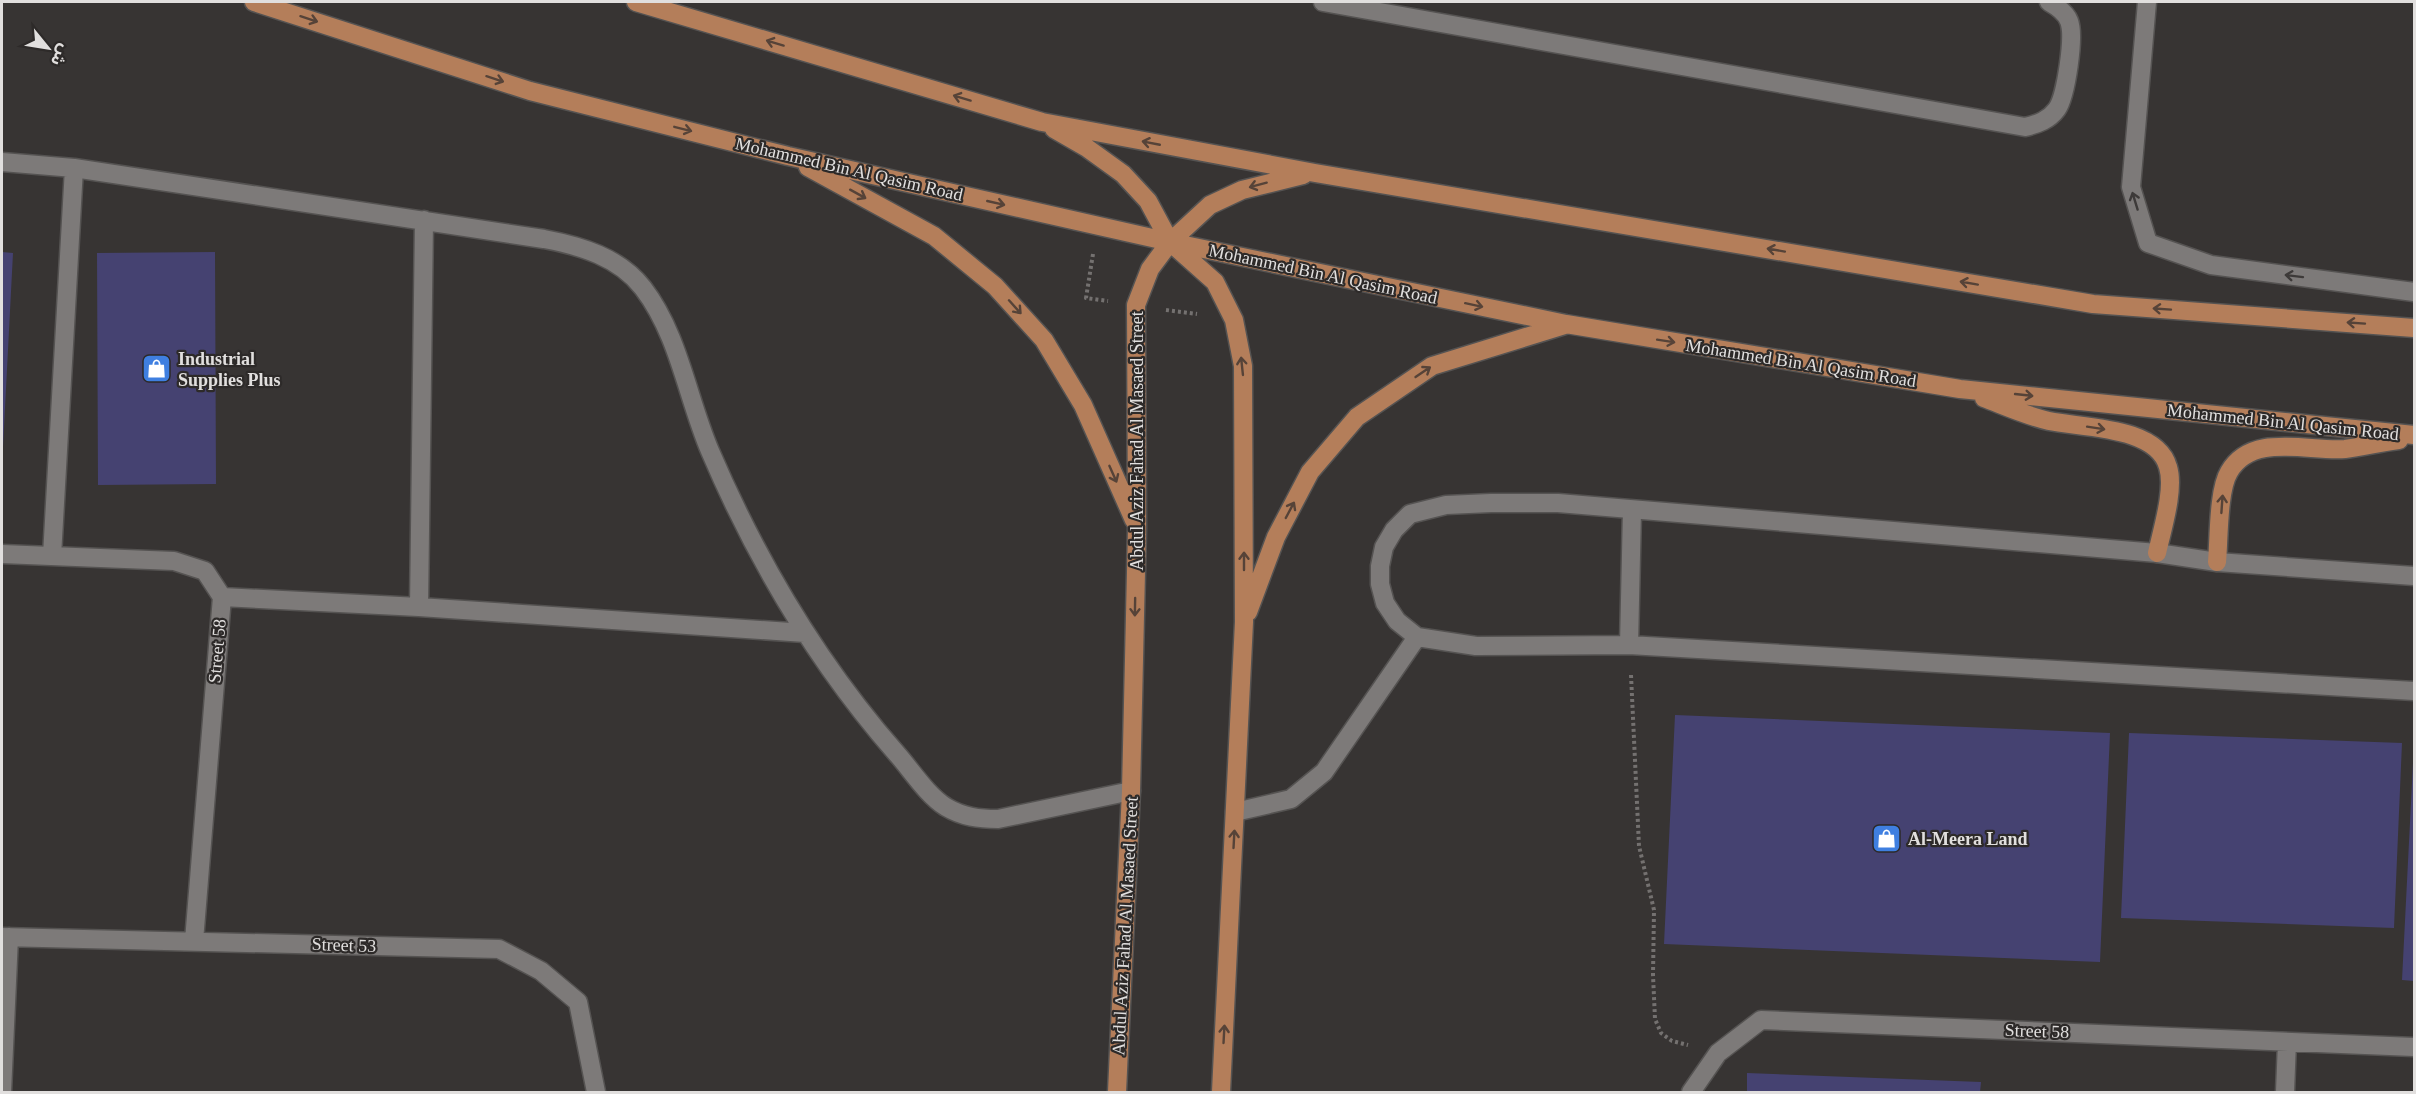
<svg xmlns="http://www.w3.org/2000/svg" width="2416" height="1094" font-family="'Times New Roman','Noto Sans Arabic',serif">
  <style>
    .building { fill: #454271 }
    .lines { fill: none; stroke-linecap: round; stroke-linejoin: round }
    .minor-casing { stroke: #555352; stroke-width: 21 }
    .major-casing { stroke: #555352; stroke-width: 21 }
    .path { stroke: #747170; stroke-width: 4; stroke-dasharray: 3 3; stroke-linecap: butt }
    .minor { stroke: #7d7a79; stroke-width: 18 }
    .major { stroke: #b47e5a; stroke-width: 18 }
    .oneway { stroke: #564338 }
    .oneway2 { stroke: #3d3a39 }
    .labels { text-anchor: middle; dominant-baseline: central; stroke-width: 4.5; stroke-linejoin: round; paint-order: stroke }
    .street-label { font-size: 18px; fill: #e1dfde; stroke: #2d2a29 }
    .poi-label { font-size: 18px; font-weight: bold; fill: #e1dfde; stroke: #2d2a29; text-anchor: start }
  </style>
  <rect width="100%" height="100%" fill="#373433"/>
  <!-- building -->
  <path class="building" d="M2,252L13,253L3,447H2Z
    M215,252L216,484L98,485L97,253Z
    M1675,715L2110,733L2100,962L1664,944Z
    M2129,733L2402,743L2394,928L2121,918Z
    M2413,763H2414V981L2402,980Z
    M1747,1073L1981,1082L1980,1092H1747Z"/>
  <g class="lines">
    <defs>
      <path id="minor" d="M1323,2L2025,127C2038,124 2049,120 2057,109C2066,96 2075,36 2069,21C2066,13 2056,6 2049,2
        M2147,2L2131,187L2148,243L2211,265L2414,292
        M2,162L74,168L544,239C581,246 619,257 643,288C679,335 687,397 710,451C757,561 818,664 897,754C912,771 927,795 946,807C963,817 979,819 998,819L1131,791
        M2,554L174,561L205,571L222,597L194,941
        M52,556L74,168
        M2414,576L2217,562L2157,553L1558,503H1491L1446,505L1410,514L1394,530L1384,547L1380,566V584L1385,603L1397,621L1417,637L1476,646L1629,645L2414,691
        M222,597L419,607L805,633
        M419,607L424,220
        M1629,645L1632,510
        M1235,812L1291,799L1324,772L1417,637
        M2,937L499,949L541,971L578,1002L596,1092
        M2,1092L9,937
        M1691,1092L1718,1053L1761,1020L2414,1047
        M2285,1092L2287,1042"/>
      <path id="major" d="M254,2L530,91L788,156L1170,242L1566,324L1960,389L2414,435
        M636,2L1042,122L1315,173L2093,304L2414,328
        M1054,129L1087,148L1123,174L1148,201L1170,242L1215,282L1234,320L1243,366L1244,622L1221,1092
        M808,167L934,236L995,286L1044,340L1083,405L1134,520
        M1984,398C2005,406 2027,416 2049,421C2082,428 2157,426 2168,467C2175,489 2162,530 2157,553
        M2217,562C2219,540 2218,490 2229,472C2252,432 2308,452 2345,449C2363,447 2380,442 2399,440
        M1248,612L1276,537L1310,472L1357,417L1432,366L1565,325
        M1117,1092L1131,791L1137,528L1136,305L1150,269L1170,242L1210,205L1242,190L1303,175"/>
    </defs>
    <!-- minor casing -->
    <use href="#minor" class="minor-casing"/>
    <!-- major casing -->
    <use href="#major" class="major-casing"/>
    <!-- path -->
    <path class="path" d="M1093,254L1086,298L1108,301
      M1166,310L1197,314
      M1631,675L1639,846L1654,910L1653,975L1655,1019L1661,1033L1672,1041L1688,1045"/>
    <!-- minor -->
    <use href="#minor" class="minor"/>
    <!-- major -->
    <use href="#major" class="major"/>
  </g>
  <!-- one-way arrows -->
  <defs><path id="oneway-shaft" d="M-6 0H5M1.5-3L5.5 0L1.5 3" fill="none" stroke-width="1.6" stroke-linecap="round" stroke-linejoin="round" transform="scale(1.5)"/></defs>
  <g class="oneway">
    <use href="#oneway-shaft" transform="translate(309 19) rotate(18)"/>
    <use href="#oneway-shaft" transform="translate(775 43) rotate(-163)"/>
    <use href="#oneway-shaft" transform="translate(495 79) rotate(18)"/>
    <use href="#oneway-shaft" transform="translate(962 98) rotate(-163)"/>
    <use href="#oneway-shaft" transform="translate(683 129) rotate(14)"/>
    <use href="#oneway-shaft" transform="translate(1151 143) rotate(-169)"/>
    <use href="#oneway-shaft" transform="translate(1258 185) rotate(165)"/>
    <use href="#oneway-shaft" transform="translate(858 194) rotate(29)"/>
    <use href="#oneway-shaft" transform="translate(996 203) rotate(13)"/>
    <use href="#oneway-shaft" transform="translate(1776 250) rotate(-170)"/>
    <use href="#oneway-shaft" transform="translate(1969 283) rotate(-170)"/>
    <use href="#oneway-shaft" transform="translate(1474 305) rotate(12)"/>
    <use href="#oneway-shaft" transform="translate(1015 307) rotate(48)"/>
    <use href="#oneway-shaft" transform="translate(2162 309) rotate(-176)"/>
    <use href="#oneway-shaft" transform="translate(2356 323) rotate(-176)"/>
    <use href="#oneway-shaft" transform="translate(1666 341) rotate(9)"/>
    <use href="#oneway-shaft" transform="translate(1242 366) rotate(-96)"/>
    <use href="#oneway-shaft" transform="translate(1423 372) rotate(-34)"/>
    <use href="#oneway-shaft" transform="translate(2024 395) rotate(6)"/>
    <use href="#oneway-shaft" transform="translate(2096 428) rotate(9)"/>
    <use href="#oneway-shaft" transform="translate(1113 474) rotate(66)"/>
    <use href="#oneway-shaft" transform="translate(2222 504) rotate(-86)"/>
    <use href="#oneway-shaft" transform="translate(1290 510) rotate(-62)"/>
    <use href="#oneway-shaft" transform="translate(1244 561) rotate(-90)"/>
    <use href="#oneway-shaft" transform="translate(1135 607) rotate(91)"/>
    <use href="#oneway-shaft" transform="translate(1234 839) rotate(-87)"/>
    <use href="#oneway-shaft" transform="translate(1224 1034) rotate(-87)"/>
  </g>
  <g class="oneway2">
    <use href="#oneway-shaft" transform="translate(2135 201) rotate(-107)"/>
    <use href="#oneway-shaft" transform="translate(2294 276) rotate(-173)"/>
  </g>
  <!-- icons -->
  <defs>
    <symbol id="shop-square" viewBox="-11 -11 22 22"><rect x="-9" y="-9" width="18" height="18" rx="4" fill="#3f7fe0" stroke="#2d2a29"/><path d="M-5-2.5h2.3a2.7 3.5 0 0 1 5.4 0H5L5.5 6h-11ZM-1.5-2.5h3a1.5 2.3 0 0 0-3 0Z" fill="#fff"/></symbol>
  </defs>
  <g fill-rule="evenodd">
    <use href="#shop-square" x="140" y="352" width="33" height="33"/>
    <use href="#shop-square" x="1870" y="822" width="33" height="33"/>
  </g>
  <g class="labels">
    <!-- street labels -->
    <g class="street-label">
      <text transform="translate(849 169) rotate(13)">Mohammed Bin Al Qasim Road</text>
      <text transform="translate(1323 274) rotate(12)">Mohammed Bin Al Qasim Road</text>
      <text transform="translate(1801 363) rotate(9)">Mohammed Bin Al Qasim Road</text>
      <text transform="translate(2283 422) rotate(6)">Mohammed Bin Al Qasim Road</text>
      <text transform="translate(1137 441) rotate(-90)">Abdul Aziz Fahad Al Masaed Street</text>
      <text transform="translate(217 651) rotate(-85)">Street 58</text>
      <text transform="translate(1125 926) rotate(-87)">Abdul Aziz Fahad Al Masaed Street</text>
      <text transform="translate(344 945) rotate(2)">Street 53</text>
      <text transform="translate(2037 1031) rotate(2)">Street 58</text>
    </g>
    <!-- poi labels -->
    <g class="poi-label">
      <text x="178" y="359">Industrial<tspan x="178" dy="21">Supplies Plus</tspan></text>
      <text x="1908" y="839">Al-Meera Land</text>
    </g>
  </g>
  <!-- border -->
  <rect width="2416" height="1094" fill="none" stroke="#e1dfde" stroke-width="6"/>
  <!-- north arrow -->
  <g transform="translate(48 48) rotate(120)" stroke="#2d2a29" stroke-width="4.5" paint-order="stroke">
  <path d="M0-4.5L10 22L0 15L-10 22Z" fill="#e1dfde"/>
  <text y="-9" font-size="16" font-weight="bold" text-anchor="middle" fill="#e1dfde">ش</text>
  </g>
</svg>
